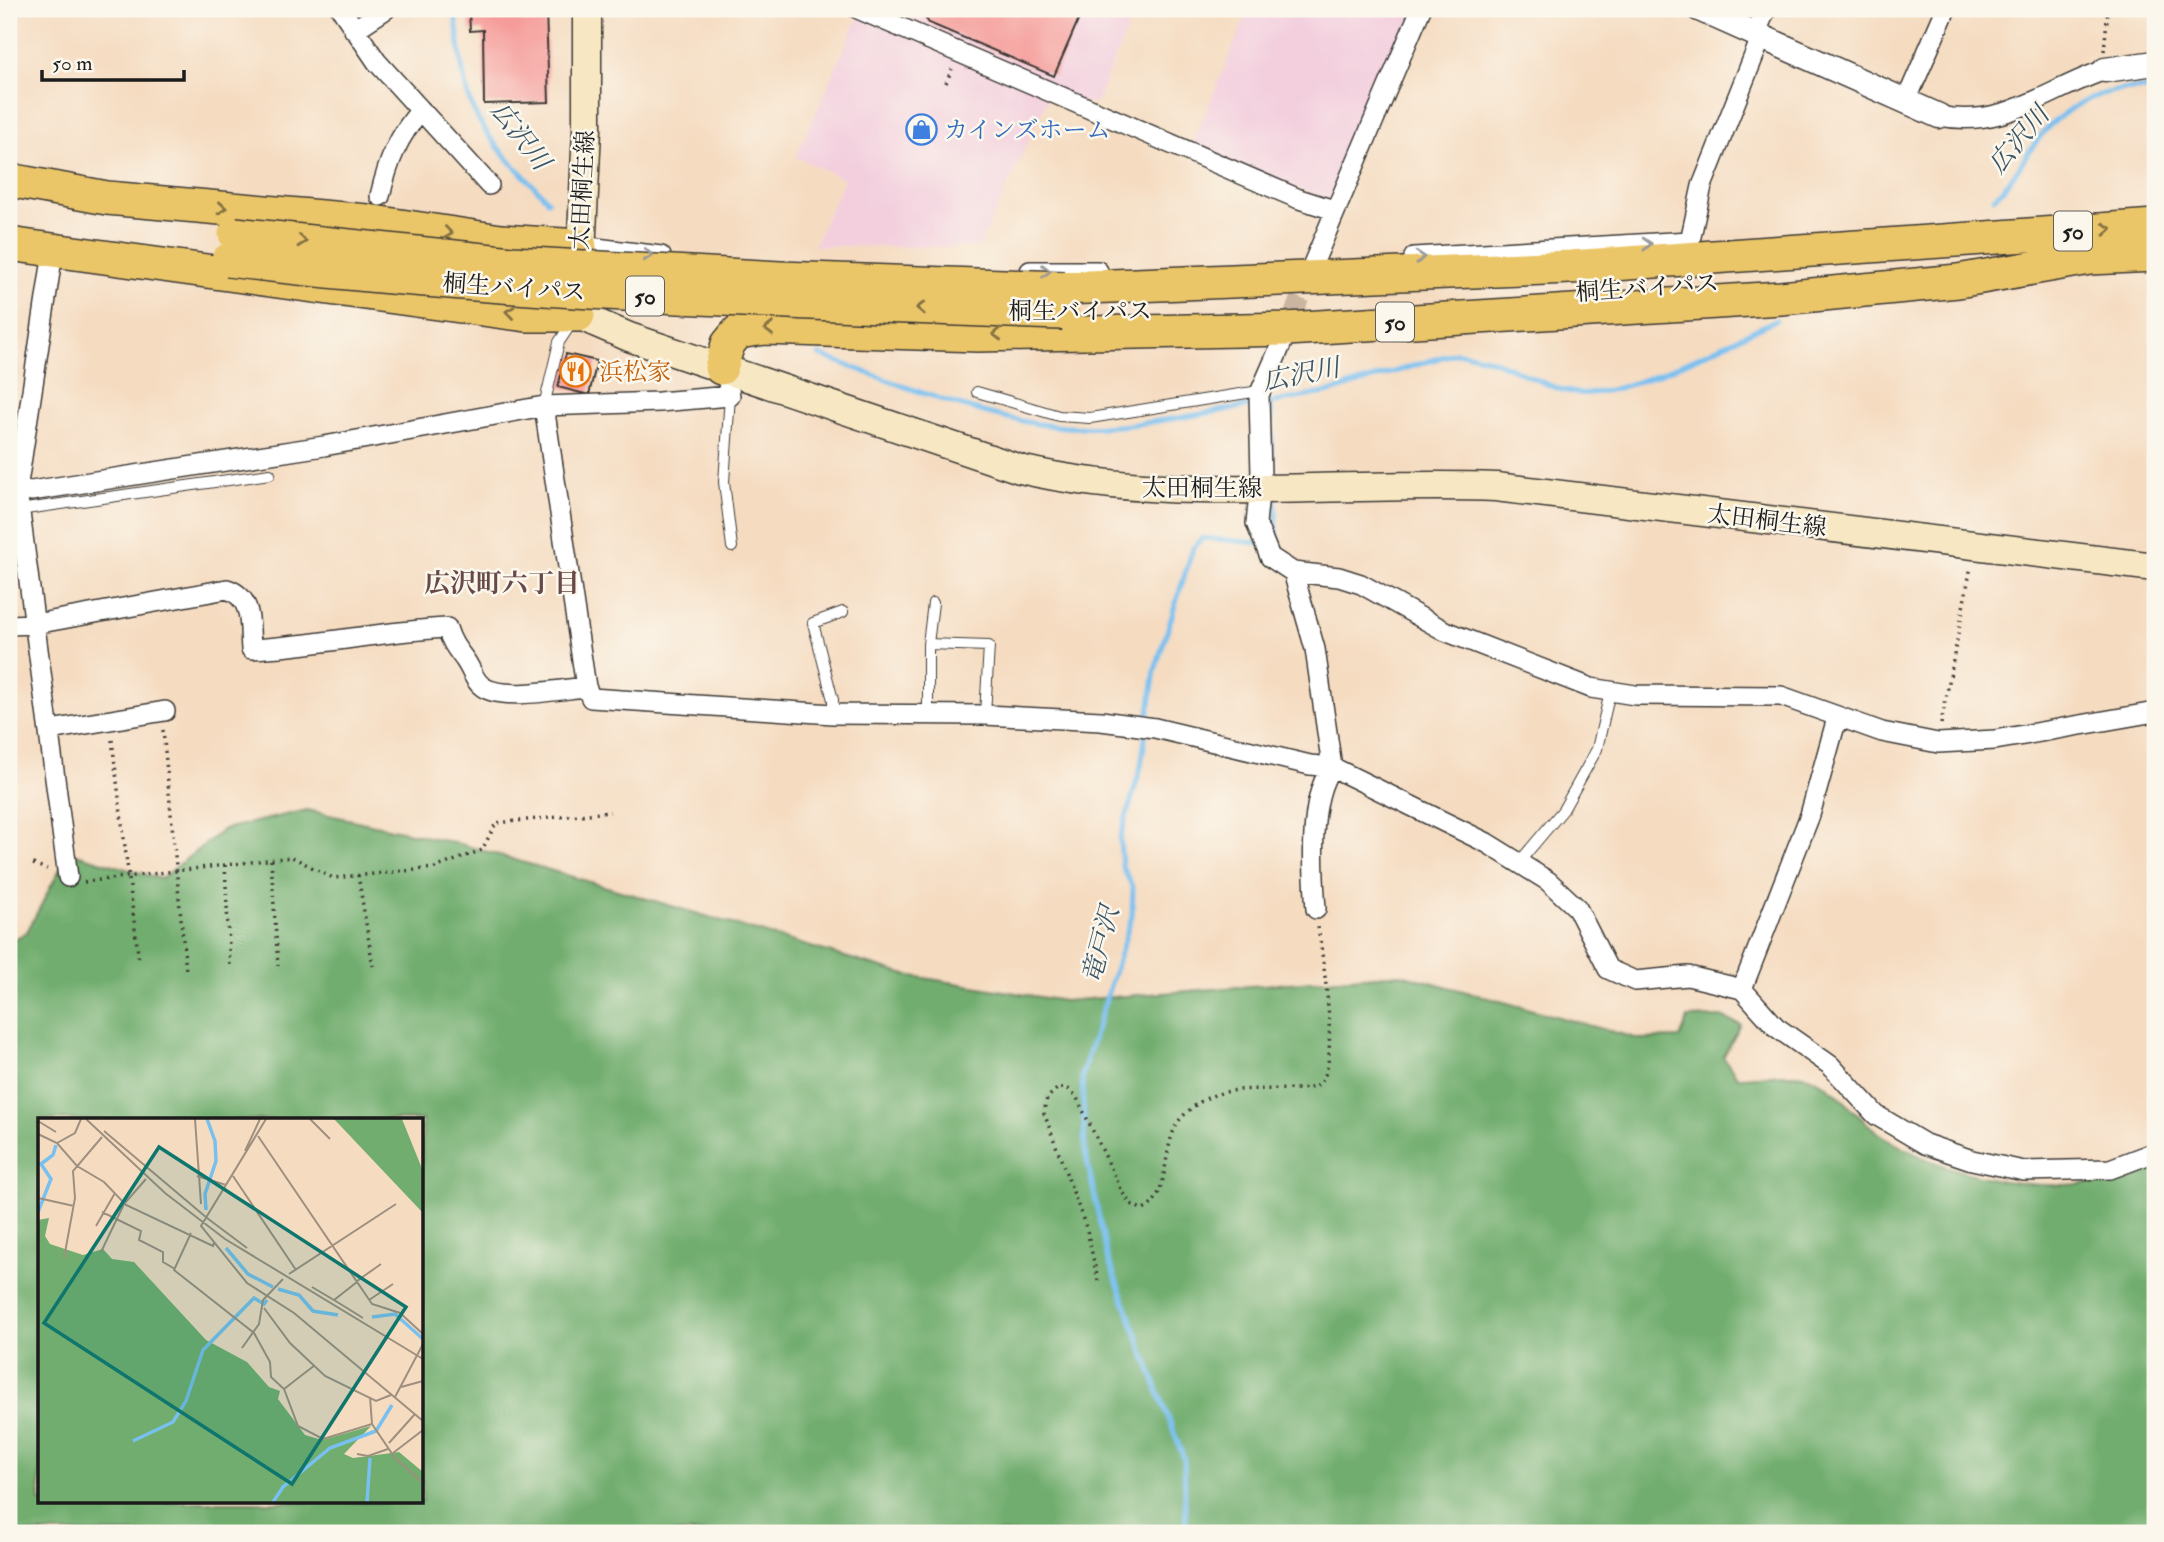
<svg xmlns="http://www.w3.org/2000/svg" width="2164" height="1542" font-family="'IM FELL Double Pica','Noto Serif JP',serif">
  <style>
    .built { fill: #f3cfde }
    .forest { fill: #71ad6e; stroke: #466445; stroke-width: 2; fill-rule: evenodd }
    .lines { fill: none; stroke-linecap: round; stroke-linejoin: round }
    .stream { stroke: #78c0f0; stroke-width: 5 }
    .building { fill: #f59b9a }
    .minor-tunnel { stroke: #cab6a0; stroke-width: 19; stroke-dasharray: 19 10; stroke-linecap: butt }
    .service-casing { stroke: #3d3935; stroke-width: 12 }
    .minor-casing { stroke: #3d3935; stroke-width: 22 }
    .tertiary-casing { stroke: #3d3935; stroke-width: 27 }
    .secondary-casing { stroke: #3d3935; stroke-width: 31 }
    .trunk-casing { stroke: #3d3935; stroke-width: 36 }
    .path { stroke: #3d3935; stroke-width: 3.5; stroke-dasharray: 2 5; stroke-linecap: butt }
    .service { stroke: #fff; stroke-width: 10 }
    .minor { stroke: #fff; stroke-width: 19 }
    .tertiary { stroke: #fff; stroke-width: 24 }
    .secondary { stroke: #f7e8c3; stroke-width: 28 }
    .trunk { stroke: #ebc669; stroke-width: 33 }
    .trunk-bridge-casing { stroke: #3d3935; stroke-width: 36; stroke-linecap: butt }
    .trunk-bridge { stroke: #ebc669; stroke-width: 33 }
    .oneway { stroke: #847142 }
    .oneway2 { stroke: #999 }
    .labels { text-anchor: middle; dominant-baseline: central; stroke-width: 5; stroke-linejoin: round; paint-order: stroke }
    .shield { fill: #fbf7ec; stroke: #5f5e5a; stroke-width: 2 }
    .shield-label { font-size: 23px; font-weight: bold; fill: #1c1c1c }
    .shop-label { font-size: 24px; fill: #366cbe; stroke: #fbf7ec; text-anchor: start }
    .street-label { font-size: 24px; fill: #1c1c1c; stroke: #fbf7ec }
    .food-label { font-size: 24px; fill: #c56008; stroke: #fbf7ec; text-anchor: start }
    .water-label { font-size: 26px; font-style: italic; fill: #3c5566; stroke: #fbf7ec }
    .neighbourhood-label { font-size: 26px; font-weight: bold; fill: #684848; stroke: #fbf7ec }
    .inset-river { fill: none; stroke: #78c0f0; stroke-width: 3.5 }
    .inset-road { fill: none; stroke: #9e8f7f; stroke-width: 2 }
    .view { fill: #0f766e; fill-opacity: 0.15; stroke: #0f766e; stroke-width: 3.5 }
    .inset-edge { fill: none; stroke: #1c1c1c; stroke-width: 3.5 }
  </style>
  <rect width="100%" height="100%" fill="#fbf7ec"/>
  <filter id="ink" filterUnits="userSpaceOnUse"><feTurbulence type="fractalNoise" baseFrequency=".0143" numOctaves="2"/><feDisplacementMap in="SourceGraphic" scale="14" xChannelSelector="R" yChannelSelector="G"/><feConvolveMatrix kernelMatrix="1 2 1 2 8 2 1 2 1" color-interpolation-filters="sRGB"/></filter>
  <filter id="wash" filterUnits="userSpaceOnUse"><feTurbulence type="fractalNoise" baseFrequency=".00686" numOctaves="4" result="noise"/><feDisplacementMap in="SourceGraphic" scale="28" xChannelSelector="R" yChannelSelector="G"/><feGaussianBlur stdDeviation="1.57" result="paint"/><feColorMatrix in="noise" values="0 0 0 0 0 0 0 0 0 0 0 0 0 0 0 0 0 1.4 0 .05"/><feComposite in="paint" operator="in"/></filter>
  <g filter="url(#wash)">
    <rect width="100%" height="100%" fill="#f5dcc1"/>
    <!-- built -->
    <path class="built" d="M876,9H1136L1096,103L1048,99L979,247L814,246L844,179L796,157L858,18Z
      M1249,9H1416L1336,192L1325,200L1192,145Z"/>
    <!-- forest -->
    <path class="forest" d="M307,810L464,845L906,975L1064,1001L1401,974L1639,1039L1680,1038L1688,1018L1721,1017L1741,1025L1723,1057L1738,1077C1756,1077 1793,1071 1808,1076C1838,1086 1857,1120 1883,1136C1955,1183 2077,1204 2155,1164V1533H9V942L27,932L69,852L161,879L224,829ZM40,1120H422V1502H40Z"/>
    <g class="lines">
      <!-- stream -->
      <path class="stream" d="M454,9C460,40 460,74 471,104C486,142 521,171 548,201
        M1994,198C2015,179 2025,154 2043,133C2071,101 2113,84 2155,90
        M819,355C893,381 976,418 1055,426C1116,433 1195,414 1257,405
        M1270,403L1330,392L1455,353C1499,354 1529,382 1570,392C1617,404 1730,340 1776,320
        M1271,403L1273,481
        M1269,544H1278L1275,497
        M1186,1533L1184,1459L1107,1256L1085,1150L1082,1075L1132,916L1133,888L1122,866L1120,839L1141,766L1155,670L1193,548L1202,538L1259,543
        M2147,1533L2155,1496"/>
    </g>
    <g id="blocks">
      <!-- building -->
      <path class="building" d="M546,9L549,102L484,104L483,30L470,31L469,10Z
        M919,9H1069L1081,14L1054,76L929,23Z
        M566,354L597,361L589,395L558,387Z"/>
    </g>
  </g>
  <g filter="url(#ink)">
    <use href="#blocks" fill-opacity="0" stroke="#3d3935" stroke-width="2"/>
    <g class="lines">
      <!-- minor-tunnel -->
      <path class="minor-tunnel" d="M1293,316L1310,271"/>
      <defs>
        <path id="service" d="M977,392L1059,416L1090,418L1259,391
          M730,396L724,482L732,547
          M544,406L559,342L573,321
          M19,510L270,474
          M928,644L989,646L985,715
          M833,714V700L813,623L843,612
          M928,714V644L933,603
          M1520,861L1563,810L1597,749L1610,692"/>
        <path id="minor" d="M341,9L377,62L489,185
          M858,9L1299,199L1334,210
          M354,30L386,9
          M1755,35L1766,9
          M1906,101L1946,9
          M1939,116C2005,129 2046,90 2105,70
          M380,196C388,162 398,136 421,110
          M580,246L661,256
          M53,252L17,490L68,877
          M1414,257L1690,241L1702,186L1761,38
          M1313,264L1421,9
          M1030,271H1098
          M1291,322L1259,395L1261,476L1256,523L1270,557L1293,572L1339,577L1361,584L1445,631L1591,688L1635,695L1781,696L1882,732L1938,743L1995,740L2155,712
          M544,406L586,687L591,698L833,714L985,715L1101,721L1155,728L1310,765L1332,767L1487,843L1548,881L1577,908L1608,969L1635,981L1688,976L1742,989L1776,1027L1830,1065L1876,1115L1925,1144L1972,1160L2024,1171L2110,1169L2155,1152
          M9,487L31,491L324,446L544,406L659,402L730,396L727,375L721,368
          M1293,572L1315,649L1332,767C1308,798 1313,871 1316,909
          M9,625L35,624L227,589C254,598 249,626 251,649C317,646 381,631 447,628C451,642 457,649 465,660C472,670 474,681 483,687C504,701 562,689 586,687
          M50,730L165,711
          M1742,989L1810,815L1837,718"/>
        <path id="tertiary" d="M1699,9L1939,116
          M2105,70L2155,63"/>
        <path id="secondary" d="M587,9V130L578,315L629,337L1020,469C1176,506 1337,480 1496,487L2155,567"/>
        <path id="trunk" d="M9,180L107,198L367,221L501,241L580,246
          M9,244L527,315H578
          M2068,259L2155,255
          M1064,288L1570,267L2155,226
          M721,368L728,344L738,332L765,328L978,335L1287,329L1781,298L1958,281L2090,258"/>
      </defs>
      <!-- service casing -->
      <use href="#service" class="service-casing"/>
      <!-- minor casing -->
      <use href="#minor" class="minor-casing"/>
      <!-- tertiary casing -->
      <use href="#tertiary" class="tertiary-casing"/>
      <!-- secondary casing -->
      <use href="#secondary" class="secondary-casing"/>
      <!-- trunk casing -->
      <use href="#trunk" class="trunk-casing"/>
      <!-- path -->
      <path class="path" d="M2104,51L2108,9
        M946,83L952,69
        M1941,724L1971,566
        M163,730L186,971
        M112,740L139,962
        M271,860L278,966
        M33,864L47,869
        M225,865L230,967
        M358,875L373,966
        M84,882L292,857L333,878L435,868L482,850L496,823L610,812
        M1098,1281L1087,1230L1044,1113L1047,1098L1058,1088H1067L1076,1096L1124,1195L1131,1204L1143,1210C1173,1197 1159,1140 1183,1116C1216,1082 1251,1091 1293,1089C1301,1089 1313,1089 1319,1084C1341,1068 1322,953 1318,927"/>
      <!-- service -->
      <use href="#service" class="service"/>
      <!-- minor -->
      <use href="#minor" class="minor"/>
      <!-- tertiary -->
      <use href="#tertiary" class="tertiary"/>
      <!-- secondary -->
      <use href="#secondary" class="secondary"/>
      <!-- trunk -->
      <use href="#trunk" class="trunk"/>
      <defs>
        <path id="trunk-bridge" d="M235,234L512,263L780,278L1064,288
          M228,260C506,294 784,302 1063,313"/>
      </defs>
      <!-- trunk-bridge casing -->
      <use href="#trunk-bridge" class="trunk-bridge-casing"/>
      <!-- trunk-bridge -->
      <use href="#trunk-bridge" class="trunk-bridge"/>
    </g>
    <!-- one-way arrows -->
    <defs><path id="oneway-chevron" d="M-2-3.5L2.5 0L-2 3.5" fill="none" stroke-width="1.6" stroke-linecap="round" stroke-linejoin="round" transform="scale(1.75)"/></defs>
    <g class="oneway">
      <use href="#oneway-chevron" transform="translate(222 208) rotate(5)"/>
      <use href="#oneway-chevron" transform="translate(2107 229) rotate(-4)"/>
      <use href="#oneway-chevron" transform="translate(448 233) rotate(8)"/>
      <use href="#oneway-chevron" transform="translate(302 241) rotate(6)"/>
      <use href="#oneway-chevron" transform="translate(921 308) rotate(-178)"/>
      <use href="#oneway-chevron" transform="translate(510 312) rotate(-172)"/>
      <use href="#oneway-chevron" transform="translate(769 329) rotate(179)"/>
      <use href="#oneway-chevron" transform="translate(997 334) rotate(178)"/>
    </g>
    <g class="oneway2">
      <use href="#oneway-chevron" transform="translate(1647 244) rotate(-3)"/>
      <use href="#oneway-chevron" transform="translate(648 255) rotate(6)"/>
      <use href="#oneway-chevron" transform="translate(1420 257) rotate(-4)"/>
      <use href="#oneway-chevron" transform="translate(1046 271)"/>
    </g>
  </g>
  <!-- icons -->
  <defs>
    <symbol id="shop-ring" viewBox="-11 -11 22 22"><circle r="9.5" fill="#fbf7ec" stroke="#3f7fe0" stroke-width="1.5"/><path d="M-5-2.5h2.3a2.7 3.5 0 0 1 5.4 0H5L5.5 6h-11ZM-1.5-2.5h3a1.5 2.3 0 0 0-3 0Z" fill="#3f7fe0"/></symbol>
    <symbol id="restaurant-ring" viewBox="-11 -11 22 22"><circle r="9.5" fill="#fbf7ec" stroke="#e8710a" stroke-width="1.5"/><path d="M-5-6h1v4h1v-4h1v4h1v-4h1v5L-1.5 .5V6h-2V.5L-5-1ZM5-6V6H3V1.5H1.5Q1.5-4 5-6Z" fill="#e8710a"/></symbol>
  </defs>
  <g fill-rule="evenodd">
    <use href="#shop-ring" x="904" y="112" width="35" height="35"/>
    <use href="#restaurant-ring" x="558" y="354" width="35" height="35"/>
  </g>
  <g class="labels">
    <!-- shield labels -->
    <g class="shield">
      <rect x="2054" y="211.5" width="38" height="39" rx="5"/>
      <rect x="626" y="276.5" width="38" height="39" rx="5"/>
      <rect x="1376" y="302.5" width="38" height="39" rx="5"/>
    </g>
    <g class="shield-label">
      <text x="2073" y="231">50</text>
      <text x="645" y="296">50</text>
      <text x="1395" y="322">50</text>
    </g>
    <!-- shop labels -->
    <g class="shop-label">
      <text x="944" y="130">カインズホーム</text>
    </g>
    <!-- street labels -->
    <g class="street-label">
      <text transform="translate(583 190) rotate(-87)">太田桐生線</text>
      <text transform="translate(514 288) rotate(4)">桐生バイパス</text>
      <text transform="translate(1647 288) rotate(-4)">桐生バイパス</text>
      <text x="1080" y="311">桐生バイパス</text>
      <text x="1202" y="488">太田桐生線</text>
      <text transform="translate(1767 521) rotate(7)">太田桐生線</text>
    </g>
    <!-- food labels -->
    <g class="food-label">
      <text x="599" y="372">浜松家</text>
    </g>
    <!-- water labels -->
    <g class="water-label">
      <text transform="translate(520 136) rotate(52)">広沢川</text>
      <text transform="translate(2019 140) rotate(-50)">広沢川</text>
      <text transform="translate(1301 375) rotate(-11)">広沢川</text>
      <text transform="translate(1101 945) rotate(-75)">竜戸沢</text>
    </g>
    <!-- neighbourhood labels -->
    <g class="neighbourhood-label">
      <text x="502" y="584">広沢町六丁目</text>
    </g>
  </g>
  <!-- overview -->
  <g transform="translate(38 1118)">
    <rect width="385" height="385" fill="#f5dcc1"/>
    <path d="M296,1H364L385,53V95ZM11,100L7,118L12,126L45,137L65,131L74,141L96,144L168,222L209,244L231,269L242,273L240,281L267,317L284,322L333,308L306,336L315,340L361,334L385,354V384H0V102Z" fill="#71ad6e"/>
    <path class="inset-river" d="M168,92L167,76L178,43L177,23L169,1M0,94L13,61L3,46L15,37L18,27M188,130L210,156L235,169M240,171L261,177L275,193L300,197M334,199L357,196L385,221M95,323L135,304L148,283L165,232L216,180L226,186L229,182M235,384L245,369L292,330L338,313L354,287M329,384L332,340"/>
    <path class="inset-road" d="M48,1L127,75L187,121L385,241M157,1L163,86M228,1L163,108L209,165L256,195L385,303M272,1L292,21M0,3L18,14M66,13L169,100M0,16L19,25L39,48L66,64L88,87L175,128L176,124M220,18L334,186L362,195L385,216M19,25L37,15L43,1M207,33L222,1M159,58L188,67M195,58L258,152M0,80L36,88M64,94L103,113L101,122L125,134V144L137,151M169,100L209,130M58,108L77,75M153,115L136,152L216,215L232,244L233,259L246,271L260,308L285,321L334,306M63,134L86,86L108,61M26,140L37,80L35,53L64,19M251,156L358,86M319,163L343,146M274,169L296,182L319,164M296,182L325,200M331,182L355,166M226,190L252,225L287,258L338,283L353,277M204,230L221,206L225,182L245,161M363,269L385,263M246,271L277,247M332,279L334,306L357,340L385,365M357,279L385,226M351,325L377,296M355,335L385,312M319,336L330,338L350,331"/>
    <path class="view" d="M121,29L368,189L254,366L6,205Z"/>
    <rect width="385" height="385" class="inset-edge"/>
  </g>
  <!-- margin -->
  <rect width="2164" height="1542" fill="none" stroke="#fbf7ec" stroke-width="35"/>
  <!-- scale -->
  <path d="M42 70v10h142v-10" fill="none" stroke="#1c1c1c" stroke-width="3.5"/>
  <text x="52" y="70" font-size="21" fill="#1c1c1c" stroke="#fbf7ec" stroke-width="5" paint-order="stroke">50 m</text>
</svg>
